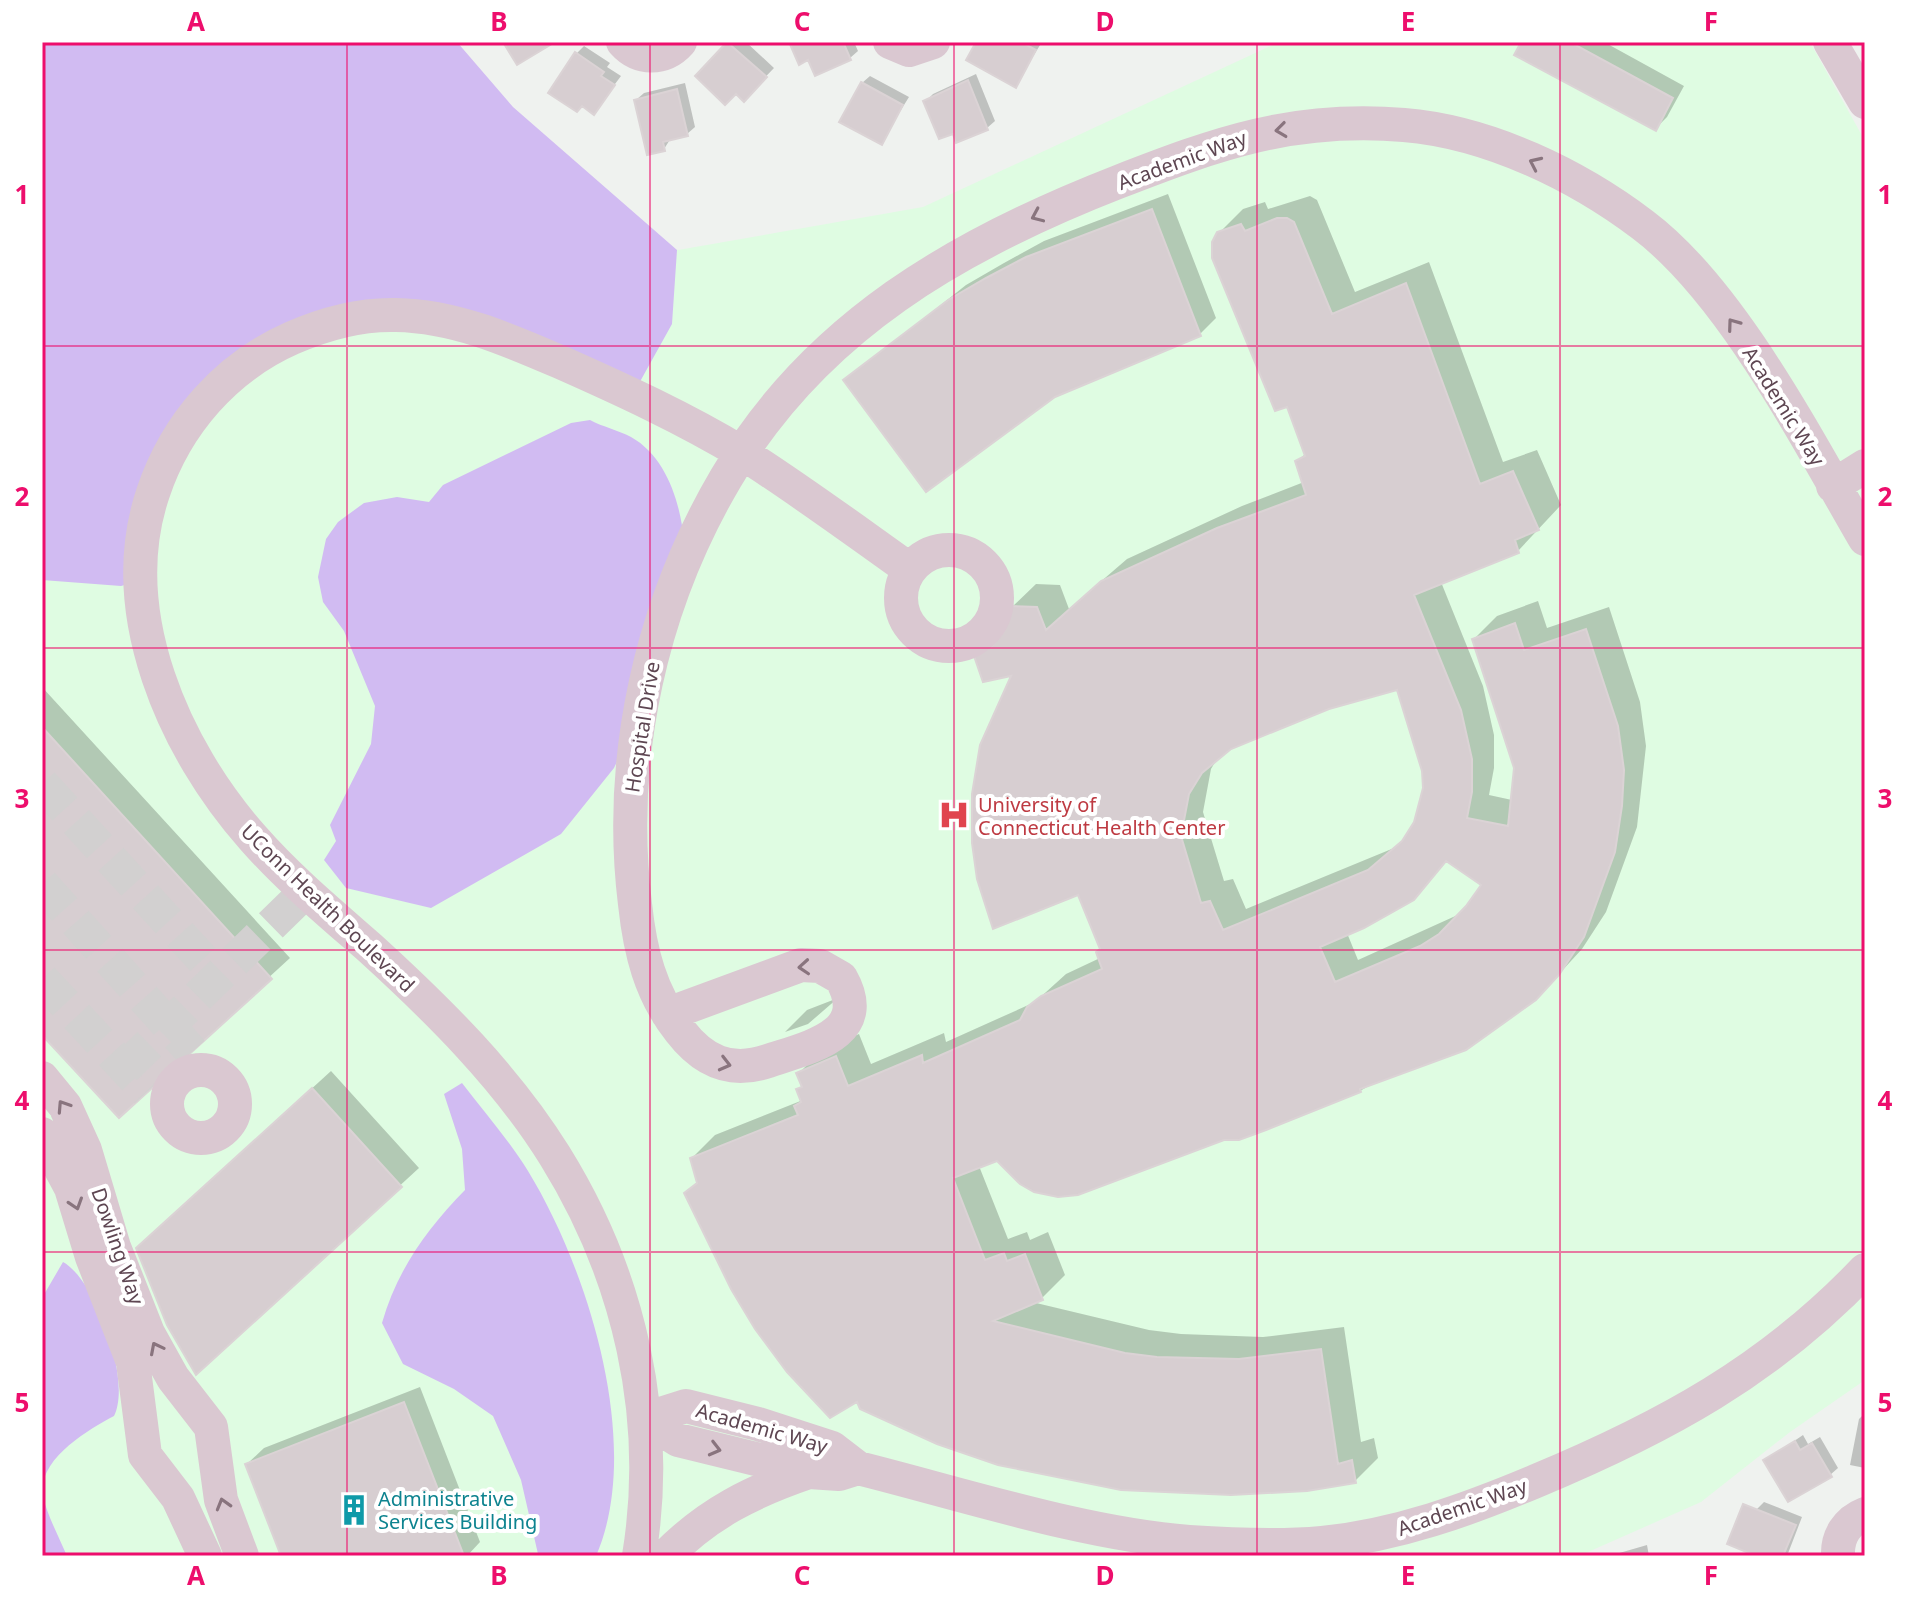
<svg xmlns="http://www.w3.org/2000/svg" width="1907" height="1598" font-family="'Noto Sans',sans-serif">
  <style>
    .medical { fill: #dffce2 }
    .green { fill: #d1bbf2 }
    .shadow { fill: #0003; fill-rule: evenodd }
    .building { fill: #d7ced1; stroke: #dbd3d5; stroke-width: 2; fill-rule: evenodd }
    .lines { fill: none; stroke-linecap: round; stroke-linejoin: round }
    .minor-tunnel { stroke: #d2d0d0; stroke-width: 34; stroke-dasharray: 34 17; stroke-linecap: butt }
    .minor { stroke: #dac8d1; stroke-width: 34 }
    .oneway { stroke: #89747e }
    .grid { fill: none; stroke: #ed0e6c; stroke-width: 2; stroke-opacity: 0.55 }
    .labels { text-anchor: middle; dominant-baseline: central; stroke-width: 8; stroke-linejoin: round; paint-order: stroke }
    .street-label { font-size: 20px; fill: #5e4652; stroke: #fff }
    .health-label { font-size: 20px; fill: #be3a42; stroke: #fff; text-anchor: start }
    .culture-label { font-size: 20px; fill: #0d838f; stroke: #fff; text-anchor: start }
    .neatline { fill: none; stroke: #ed0e6c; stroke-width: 3 }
    .grid-label { font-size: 26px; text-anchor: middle; font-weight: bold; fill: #ed0e6c }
  </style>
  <rect width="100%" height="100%" fill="#eff2ef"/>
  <!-- medical -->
  <path class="medical" d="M1279,42H1810L1865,141V1380L1790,1432L1701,1502L1579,1556H42V224L387,171L678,250L923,207Z"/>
  <!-- green -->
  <path class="green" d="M42,42H457L513,107L677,250L672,324L632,396L455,323L288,338L172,438L139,581L121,586L42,580Z
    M590,420C603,427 618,430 631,437C667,457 681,505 684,542L636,722L614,768L561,834L431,908L346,888L324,860L336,841L330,825L371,744L375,706L344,631L323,602L318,577L326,539L338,522L364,503L397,497L429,502L443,485L571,423Z
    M462,1083C484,1112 509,1140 528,1171C588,1269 644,1446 596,1556H534L538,1554L521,1480L493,1416L454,1389L403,1364L382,1323C397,1270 427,1229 465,1190L462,1149L444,1094Z
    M63,1262C96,1280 132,1380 114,1416C88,1430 36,1460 43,1497C48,1517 59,1537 67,1556H42V1298Z"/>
  <!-- shadow -->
  <path class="shadow" d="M730,42H746L774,68L744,99L736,91L698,76Z
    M791,42H854L858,51L850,58Z
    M978,42H1042L1015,85Z
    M1524,42H1604L1684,86L1667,117L1655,129Z
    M584,46L610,63L607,67L621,76L594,112L577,53Z
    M976,74L995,121L987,128L957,140L954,131L925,102L933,94Z
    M870,76L909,97L881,142L862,83Z
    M685,83L695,127L687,134L671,138L664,149L636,100L644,93Z
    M1168,194L1216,318L1200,334L846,380L966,285L1004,263L1044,241Z
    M1310,196L1317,200L1355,292L1429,262L1503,462L1537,450L1561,505L1518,551L1441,582L1483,686L1494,735V768L1489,795L1512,800L1516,768L1474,639L1497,616L1538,601L1547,628L1609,607L1640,702L1646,746L1637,827L1606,912L1582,949L1559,974L1360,1091L997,1158L979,1166L1008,1239L1027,1232L1030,1240L1048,1232L1065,1275L1042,1298L1032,1302L1149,1330L1181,1334L1263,1337L1344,1327L1361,1442L1374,1438L1378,1458L1355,1481L1231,1493H1178L1080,1482L998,1463L687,1193L698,1181L692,1158L715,1135L803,1100L799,1073L822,1050L859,1034L871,1064L944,1033L946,1042L1035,1002L1066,974L1100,958L1102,949L1015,673L977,657L1004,631L1012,607L1036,584L1060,585L1069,609L1127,559L1242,506L1304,482L1297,462L1306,453L1219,233L1243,209L1265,202L1268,209ZM1398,687L1424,771L1425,788L1416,823L1409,835L1394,848L1246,909L1233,879L1224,881L1203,812L1211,769L1218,757L1230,748L1329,707ZM1448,860L1484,885L1462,913L1358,960L1347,933L1413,898Z
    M42,687L290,958L119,1115L42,1032Z
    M838,998L808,1024L785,1032L807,1010Z
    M331,1071L419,1168L197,1372L157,1230Z
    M420,1387L480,1542L467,1556H283L247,1464L264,1448Z
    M1865,1413V1468L1850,1465L1859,1419Z
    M1803,1435L1808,1444L1820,1437L1838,1468L1830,1475L1766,1460Z
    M1764,1502L1802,1517L1787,1556H1761L1757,1509Z
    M1647,1545L1649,1556L1662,1553V1556H1609Z"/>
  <!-- building -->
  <path class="building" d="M503,42H555L517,65Z
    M727,42L767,77L744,102L736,94L725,105L695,76Z
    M789,42H849L844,44L851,60L815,76L808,60L799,65Z
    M976,42H1021L1036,50L1016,88L966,60Z
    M1521,42H1570L1673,98L1656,131L1514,55Z
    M575,52L604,72L601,76L615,85L594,115L582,106L577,112L548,93Z
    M968,80L988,130L956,143L953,134L939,139L923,101Z
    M861,82L903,105L882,145L839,122Z
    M677,89L688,136L663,142L665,151L647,155L634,100Z
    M1152,209L1201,336L1055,397L926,492L843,380L948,300L986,278L1026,257Z
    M1277,218H1287L1294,222L1332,314L1406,283L1480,484L1513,471L1539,530L1515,540L1519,553L1414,595L1461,710L1472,759V792L1467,818L1508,826L1514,768L1472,639L1515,623L1524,650L1586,629L1618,726L1624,770L1622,806L1615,852L1584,937L1559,975L1536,1000L1466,1050L1360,1089L1361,1092L1266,1130L1239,1140H1224L1078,1195L1058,1197L1034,1192L1020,1184L997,1161L953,1178L985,1260L1004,1253L1007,1261L1025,1254L1043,1300L993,1321L1125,1353L1157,1357L1239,1359L1321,1349L1338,1464L1352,1460L1356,1483L1307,1491L1231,1495L1121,1490L998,1465L937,1444L860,1409L857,1402L830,1418L787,1372L755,1329L731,1289L684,1193L697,1183L690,1158L798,1115L794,1106L801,1102L796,1089L802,1087L796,1073L836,1056L848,1086L922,1055L923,1063L1020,1020L1027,1007L1041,996L1102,969L1096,952L1100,949L1078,895L993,929L977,879L972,843V794L980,745L1011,676L983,682L974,656L991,647L1001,635L1011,606L1037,607L1046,630L1101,581L1217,528L1306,495L1295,461L1305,456L1287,407L1275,411L1212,258V242L1217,232L1241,224L1245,231ZM1397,690L1422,771L1423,788L1414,822L1402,841L1368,870L1223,930L1210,901L1201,903L1181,836L1189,794L1202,773L1231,749L1329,709ZM1446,861L1481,885L1466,906L1439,934L1420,946L1335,982L1320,947L1364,928L1414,900Z
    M42,727L272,979L119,1118L42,1035Z
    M312,1088L402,1187L196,1375L167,1325L136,1248Z
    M404,1402L464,1556H281L245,1464Z
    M1795,1441L1800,1450L1812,1443L1832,1477L1788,1502L1763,1460Z
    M1743,1504L1796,1525L1783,1556H1756L1727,1544Z"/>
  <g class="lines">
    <!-- minor-tunnel -->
    <path class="minor-tunnel" d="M42,784L207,964
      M42,884L192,1052
      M42,979L147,1092
      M125,1068L306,891"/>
    <!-- minor -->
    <path class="minor" d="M623,42C639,60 664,60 680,42
      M890,42L909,50L933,42
      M1830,42L1865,102
      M1833,486L1865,466
      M901 598a48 48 0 1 1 96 0a48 48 0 1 1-96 0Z
      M668,1014L801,965L820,966L841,978C873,1034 810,1047 768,1061C730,1074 703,1061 680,1031C650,993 640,951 635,904C617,757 651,605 726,478C815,326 959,244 1118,182C1218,143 1293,116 1404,125C1489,132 1577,175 1643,225C1732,292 1809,443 1865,539
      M167 1104a34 34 0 1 1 68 0a34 34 0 1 1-68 0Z
      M42,1078L65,1106L85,1150L114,1247L148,1333L173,1378L211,1427L221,1500L242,1556
      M42,1134L71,1188L92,1257L133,1362L145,1455L178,1498L205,1556
      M858,1468L839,1474L809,1472L678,1440L645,1419L686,1406L758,1424L832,1448L858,1468C962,1494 1084,1534 1189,1542C1233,1545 1278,1547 1322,1543C1398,1535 1467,1510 1536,1481C1663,1428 1769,1371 1865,1270
      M639,1556C662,1417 629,1275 555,1156C506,1077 438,1010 370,948C330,913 288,878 253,838C174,749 113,612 153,493C176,424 226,367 292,338C324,324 360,314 396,315C454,316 507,339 560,362C621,389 684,418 742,453C799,489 854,530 909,569
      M666,1556C708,1513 753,1491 809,1472
      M1838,1556C1837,1537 1847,1521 1865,1514"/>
  </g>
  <!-- one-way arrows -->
  <defs><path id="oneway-chevron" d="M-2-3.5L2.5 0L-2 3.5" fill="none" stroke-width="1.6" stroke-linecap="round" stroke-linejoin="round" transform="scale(2)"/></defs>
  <g class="oneway">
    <use href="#oneway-chevron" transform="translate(1281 130) rotate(173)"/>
    <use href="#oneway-chevron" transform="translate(1535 163) rotate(-155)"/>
    <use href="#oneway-chevron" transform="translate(1037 216) rotate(156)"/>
    <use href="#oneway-chevron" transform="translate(1733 324) rotate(-126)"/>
    <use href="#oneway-chevron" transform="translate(804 967) rotate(176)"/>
    <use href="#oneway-chevron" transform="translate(725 1064) rotate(14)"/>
    <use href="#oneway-chevron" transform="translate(63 1106) rotate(-123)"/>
    <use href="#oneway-chevron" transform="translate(76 1204) rotate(72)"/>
    <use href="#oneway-chevron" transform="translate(156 1348) rotate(-117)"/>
    <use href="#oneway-chevron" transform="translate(715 1449) rotate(14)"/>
    <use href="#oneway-chevron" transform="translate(223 1504) rotate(-106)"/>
  </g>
  <!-- grid -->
  <path class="grid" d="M347,42V1556M650,42V1556M954,42V1556M1257,42V1556M1560,42V1556M42,346H1865M42,648H1865M42,950H1865M42,1252H1865"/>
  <!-- icons -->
  <defs>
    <symbol id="hospital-bare" viewBox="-9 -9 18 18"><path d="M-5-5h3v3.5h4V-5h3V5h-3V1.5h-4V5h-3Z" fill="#e0444e" stroke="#fff" stroke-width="2.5" paint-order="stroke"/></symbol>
    <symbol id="building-bare" viewBox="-9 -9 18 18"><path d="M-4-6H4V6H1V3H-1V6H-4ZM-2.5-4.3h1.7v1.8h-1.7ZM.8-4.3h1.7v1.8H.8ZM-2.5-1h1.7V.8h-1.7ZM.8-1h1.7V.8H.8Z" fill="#0f9aa8" stroke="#fff" stroke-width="2.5" paint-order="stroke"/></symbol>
  </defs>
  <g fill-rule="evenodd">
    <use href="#hospital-bare" x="932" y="793" width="44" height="44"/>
    <use href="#building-bare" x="332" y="1488" width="44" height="44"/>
  </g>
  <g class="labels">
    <!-- street labels -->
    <g class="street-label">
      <text transform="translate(1182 160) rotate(-20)">Academic Way</text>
      <text transform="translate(1784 406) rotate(58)">Academic Way</text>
      <text transform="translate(642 727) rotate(-81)">Hospital Drive</text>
      <text transform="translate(328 908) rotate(44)">UConn Health Boulevard</text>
      <text transform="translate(118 1246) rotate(71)">Dowling Way</text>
      <text transform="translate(762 1428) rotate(16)">Academic Way</text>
      <text transform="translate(1462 1507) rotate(-19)">Academic Way</text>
    </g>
    <!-- health labels -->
    <g class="health-label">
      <text x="978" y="804">University of<tspan x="978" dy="23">Connecticut Health Center</tspan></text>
    </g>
    <!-- culture labels -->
    <g class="culture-label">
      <text x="378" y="1498">Administrative<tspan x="378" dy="23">Services Building</tspan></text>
    </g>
  </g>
  <!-- border -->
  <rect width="1907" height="1598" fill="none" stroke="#ffffff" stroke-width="88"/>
  <rect x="44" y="44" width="1819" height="1510" class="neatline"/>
  <g class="grid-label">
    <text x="196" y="31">A</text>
    <text x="499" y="31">B</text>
    <text x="802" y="31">C</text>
    <text x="1105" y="31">D</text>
    <text x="1408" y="31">E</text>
    <text x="1711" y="31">F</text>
    <text x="22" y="204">1</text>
    <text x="1885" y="204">1</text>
    <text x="22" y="506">2</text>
    <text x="1885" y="506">2</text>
    <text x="22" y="808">3</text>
    <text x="1885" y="808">3</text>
    <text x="22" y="1110">4</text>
    <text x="1885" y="1110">4</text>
    <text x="22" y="1412">5</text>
    <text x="1885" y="1412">5</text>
    <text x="196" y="1585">A</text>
    <text x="499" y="1585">B</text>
    <text x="802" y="1585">C</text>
    <text x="1105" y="1585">D</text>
    <text x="1408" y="1585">E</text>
    <text x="1711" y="1585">F</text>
  </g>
</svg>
